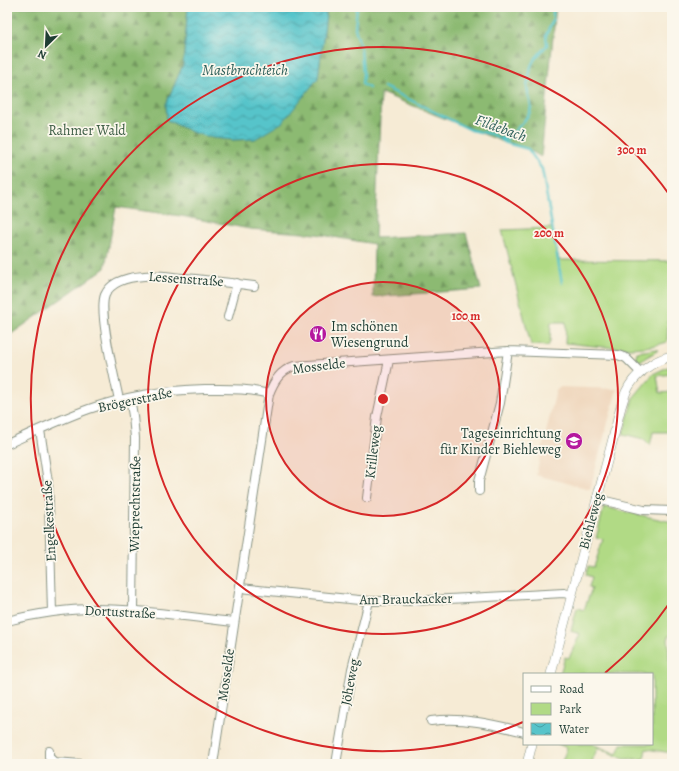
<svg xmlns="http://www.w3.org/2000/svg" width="679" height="771" font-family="Alegreya,serif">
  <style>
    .built { fill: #efd6bb }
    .green { fill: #b1da85; stroke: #688c5c }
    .forest { fill: url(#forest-firs); stroke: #567c53 }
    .water { fill: url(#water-waves); stroke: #3b807f }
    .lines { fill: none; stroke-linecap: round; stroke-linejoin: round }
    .stream { stroke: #57c4ca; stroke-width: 2.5 }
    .minor-casing { stroke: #8a9484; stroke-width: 10 }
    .tertiary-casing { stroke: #8a9484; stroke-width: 10 }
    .minor { stroke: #fff; stroke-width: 8 }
    .tertiary { stroke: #fff; stroke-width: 9 }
    .ring { fill: none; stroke: #d62828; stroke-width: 2 }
    .labels { text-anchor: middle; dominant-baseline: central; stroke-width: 3.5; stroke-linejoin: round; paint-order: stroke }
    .park-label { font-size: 14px; fill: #3c5c44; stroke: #fbf7ec }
    .street-label { font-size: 14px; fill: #1f3d34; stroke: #fbf7ec }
    .poi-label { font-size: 14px; fill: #1f3d34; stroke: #fbf7ec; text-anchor: start }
    .water-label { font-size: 15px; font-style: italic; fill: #2d5f5a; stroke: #fbf7ec }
    .centre { fill: #d62828; stroke: #fbf7ec; stroke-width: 2 }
    .ring-label { font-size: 12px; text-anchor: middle; font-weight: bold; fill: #d62828; stroke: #fbf7ec; stroke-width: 3.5; stroke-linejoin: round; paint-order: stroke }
  </style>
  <defs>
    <pattern id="forest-firs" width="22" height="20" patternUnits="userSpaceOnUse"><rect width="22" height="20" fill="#8cba72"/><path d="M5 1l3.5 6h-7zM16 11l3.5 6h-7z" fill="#72985e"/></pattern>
    <pattern id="water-waves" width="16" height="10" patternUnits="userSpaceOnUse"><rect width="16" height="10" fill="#57c4ca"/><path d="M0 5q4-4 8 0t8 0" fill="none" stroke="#47a0a5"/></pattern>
  </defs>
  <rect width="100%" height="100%" fill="#fbf7ec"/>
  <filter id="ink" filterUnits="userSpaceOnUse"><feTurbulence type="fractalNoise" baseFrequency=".025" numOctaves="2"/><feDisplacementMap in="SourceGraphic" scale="8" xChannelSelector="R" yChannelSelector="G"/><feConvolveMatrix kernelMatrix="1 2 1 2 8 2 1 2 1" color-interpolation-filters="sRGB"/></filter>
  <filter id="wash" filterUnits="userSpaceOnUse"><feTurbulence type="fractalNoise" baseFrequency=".012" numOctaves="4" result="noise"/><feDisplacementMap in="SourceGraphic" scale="16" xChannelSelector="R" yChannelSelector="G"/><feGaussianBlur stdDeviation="0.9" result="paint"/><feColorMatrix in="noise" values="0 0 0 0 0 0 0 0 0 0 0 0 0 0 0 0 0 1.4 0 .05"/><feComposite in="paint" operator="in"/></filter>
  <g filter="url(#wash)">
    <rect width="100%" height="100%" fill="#f6ebd5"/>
    <!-- built -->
    <path class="built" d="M559,387L617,389L590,489L536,475L556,390Z"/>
    <!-- green -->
    <path class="green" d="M552,228L559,260L672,261V320L668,321L667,342C635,353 599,346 565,343L566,322H551L550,342L548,346L531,345L502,230Z
      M656,349L658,350L657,351L640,361H635V359L637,352Z
      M672,365V374L657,376L660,393L672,392V432H653L650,445L644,439L623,434L633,398L653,374Z
      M604,507L672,522V635L668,636L669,660H672V753L646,749L644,759H624L601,749H597L591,764H561L567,748L558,744H592L617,754L621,744H652V674H560L565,657L569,658L580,634L571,631L577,608L584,610L592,588L589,587L592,577L586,575L588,566L594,567L603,539L596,538Z"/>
    <!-- forest -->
    <path class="forest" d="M7,7H188L183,65L166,104L167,120L181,127L213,138L233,140L255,139L303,95L318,78L327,7H556L541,157L528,149L506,143L381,93L375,238L466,233L481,289L373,297L374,244L316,234L250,229L181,216L116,207L105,268L7,337Z"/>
    <!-- water -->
    <path class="water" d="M188,7H327L318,78L283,122L255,139L233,140L213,138L194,133L167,120L166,104L183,65Z"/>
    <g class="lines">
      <!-- stream -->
      <path class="stream" d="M163,7L168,9
        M357,7L355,28L361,49L363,74L362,84L369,88
        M384,87L471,130L491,134L499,138L506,143L528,149L542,169L562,283
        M500,138L507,139L524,121L530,112L531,106L527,87L531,66L534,60L547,45L546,35L553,20V7"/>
    </g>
  </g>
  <g filter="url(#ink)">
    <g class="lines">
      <defs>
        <path id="minor" d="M228,317L237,283
          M130,398L133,416L135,438L133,611
          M119,400C115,379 98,312 105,295C111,281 130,277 144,276C157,274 171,277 184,278C207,280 231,283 254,286
          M40,430L48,482L49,505L52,612
          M7,444C34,432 61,419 89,409C126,396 166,390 205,389C227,389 248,388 269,394
          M479,491V481L500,403L508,351
          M367,498L377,417L389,360
          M597,499L644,510L672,511
          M240,588L369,601H411L564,593L572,595
          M7,621C35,614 66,609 94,609C141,609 188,617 234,622
          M431,721C462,717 493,724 524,732
          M49,751V757L54,762L82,764
          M213,764L269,394C274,381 280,371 294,366L508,351L618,355L626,358L641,373
          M336,764L352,669L369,601"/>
        <path id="tertiary" d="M551,674L615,431C618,418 621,404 626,392C634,374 654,360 672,356
          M527,764L532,744"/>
      </defs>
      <!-- minor casing -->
      <use href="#minor" class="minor-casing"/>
      <!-- tertiary casing -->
      <use href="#tertiary" class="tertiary-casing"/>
      <!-- minor -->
      <use href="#minor" class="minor"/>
      <!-- tertiary -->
      <use href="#tertiary" class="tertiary"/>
    </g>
  </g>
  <!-- distance rings -->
  <circle cx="383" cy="399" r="117" fill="#d62828" fill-opacity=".12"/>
  <g class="ring">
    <circle cx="383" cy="399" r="117"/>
    <circle cx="383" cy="399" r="235"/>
    <path d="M671 601A352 352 0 0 1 605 673M523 722A352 352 0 1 1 671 197"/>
  </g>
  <!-- icons -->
  <defs>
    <symbol id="restaurant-disc" viewBox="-11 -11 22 22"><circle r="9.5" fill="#b5179e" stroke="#fbf7ec"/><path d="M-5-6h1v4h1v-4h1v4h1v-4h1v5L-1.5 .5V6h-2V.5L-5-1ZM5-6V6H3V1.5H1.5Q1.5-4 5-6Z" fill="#fff"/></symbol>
    <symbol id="school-disc" viewBox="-11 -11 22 22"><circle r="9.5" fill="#b5179e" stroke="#fbf7ec"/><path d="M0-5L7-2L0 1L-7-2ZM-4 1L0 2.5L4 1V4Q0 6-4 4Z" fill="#fff"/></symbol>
  </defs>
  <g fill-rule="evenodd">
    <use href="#restaurant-disc" x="308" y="324" width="20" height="20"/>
    <use href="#school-disc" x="564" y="431" width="20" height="20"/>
  </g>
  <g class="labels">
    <!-- park labels -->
    <g class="park-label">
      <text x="87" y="130">Rahmer Wald</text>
    </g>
    <!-- street labels -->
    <g class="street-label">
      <text transform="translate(186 279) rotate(4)">Lessenstraße</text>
      <text transform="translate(319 366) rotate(-7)">Mosselde</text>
      <text transform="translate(135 400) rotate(-12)">Brögerstraße</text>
      <text transform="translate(373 452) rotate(-83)">Krilleweg</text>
      <text transform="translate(135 504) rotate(-89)">Wieprechtstraße</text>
      <text transform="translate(49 521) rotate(-93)">Engelkestraße</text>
      <text transform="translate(591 521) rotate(-75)">Biehleweg</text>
      <text transform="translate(406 599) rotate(-1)">Am Brauckacker</text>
      <text transform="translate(120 612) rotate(3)">Dortustraße</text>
      <text transform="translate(226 675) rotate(-82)">Mosselde</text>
      <text transform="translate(350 682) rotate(-79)">Jöheweg</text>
    </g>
    <!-- poi labels -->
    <g class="poi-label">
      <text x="331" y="326">Im schönen<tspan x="331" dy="16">Wiesengrund</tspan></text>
      <text x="561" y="433" text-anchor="end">Tageseinrichtung<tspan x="561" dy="16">für Kinder Biehleweg</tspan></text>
    </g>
    <!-- water labels -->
    <g class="water-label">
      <text x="245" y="70">Mastbruchteich</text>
      <text transform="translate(501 128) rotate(20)">Fildebach</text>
    </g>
  </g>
  <circle cx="383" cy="399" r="6" class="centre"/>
  <g class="ring-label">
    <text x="632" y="154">300 m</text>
    <text x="549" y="237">200 m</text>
    <text x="466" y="320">100 m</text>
  </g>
  <!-- margin -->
  <rect width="679" height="771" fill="none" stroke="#fbf7ec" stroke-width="24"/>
  <!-- legend -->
  <rect x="523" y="673" width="130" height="72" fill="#fbf7ec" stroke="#a3ada2"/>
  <rect x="531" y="686" width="20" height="6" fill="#ffffff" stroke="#a3ada2"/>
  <text x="559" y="693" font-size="12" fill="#1f3d34">Road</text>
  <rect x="531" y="703" width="20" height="12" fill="#b1da85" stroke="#a3ada2"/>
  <text x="559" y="713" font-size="12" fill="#1f3d34">Park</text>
  <rect x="531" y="723" width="20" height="12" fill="url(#water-waves)" stroke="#a3ada2"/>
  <text x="559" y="733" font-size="12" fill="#1f3d34">Water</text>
  <!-- north arrow -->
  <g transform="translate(46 46) rotate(204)" stroke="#fbf7ec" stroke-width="3" paint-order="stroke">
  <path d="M0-3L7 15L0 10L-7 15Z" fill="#1f3d34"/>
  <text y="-6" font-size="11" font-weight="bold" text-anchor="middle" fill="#1f3d34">N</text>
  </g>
</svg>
